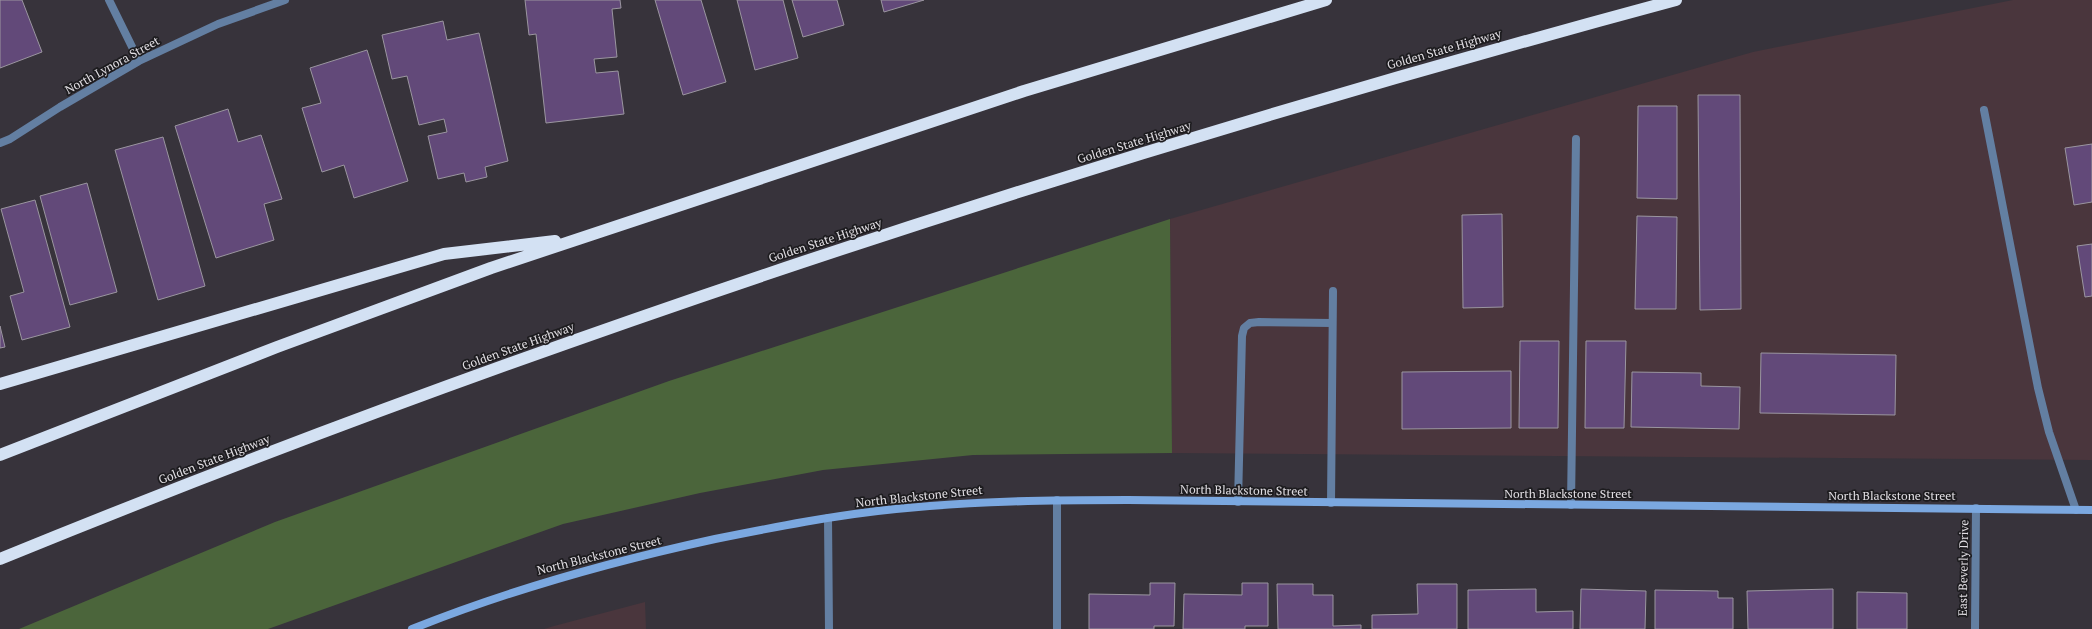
<svg xmlns="http://www.w3.org/2000/svg" width="2092" height="629" font-family="'PT Serif',serif">
  <style>
    .commercial { fill: #4a363d }
    .green { fill: #4b653b }
    .building { fill: #624979; stroke: #9b96a0 }
    .lines { fill: none; stroke-linecap: round; stroke-linejoin: round }
    .lane { stroke: #637fa2; stroke-width: 8 }
    .street { stroke: #637fa2; stroke-width: 8 }
    .secondary { stroke: #7ba8e0; stroke-width: 8 }
    .highway { stroke: #d3e1f3; stroke-width: 12 }
    .labels { text-anchor: middle; dominant-baseline: central; stroke-width: 3.5; stroke-linejoin: round; paint-order: stroke }
    .street-label { font-size: 12px; fill: #e1dee3; stroke: #1d1c1f }
  </style>
  <rect width="100%" height="100%" fill="#37333b"/>
  <!-- commercial -->
  <path class="commercial" d="M2013,0H2092V460L1172,453L1170,219L1753,52Z
    M645,602L646,629H544L554,626Z"/>
  <!-- green -->
  <path class="green" d="M1170,219L1172,453L973,455L823,470L700,493L563,524L268,629H19L275,522L669,381Z"/>
  <!-- building -->
  <path class="building" d="M0,0H22L42,52L0,68Z
    M525,0H620L621,8L612,9L617,57L594,59L596,73L618,71L624,114L546,123L536,34L529,35Z
    M655,0H701L726,82L683,95Z
    M737,0H783L798,58L755,70Z
    M792,0H837L844,25L803,37Z
    M881,0H924L884,12Z
    M443,21L447,40L479,33L508,161L485,167L487,177L466,182L464,173L438,179L428,136L447,132L444,119L419,125L407,76L392,79L382,35Z
    M367,50L408,181L354,198L344,165L322,172L302,108L321,103L310,68Z
    M1698,95H1740L1741,309L1700,310Z
    M1638,106H1677V199L1637,198Z
    M228,109L238,142L261,135L282,199L264,204L274,240L216,258L175,126Z
    M163,137L205,286L158,300L115,150Z
    M2092,144V202L2074,205L2065,148Z
    M87,183L117,292L70,305L40,196Z
    M35,200L70,327L22,340L10,296L24,292L1,209Z
    M1502,214L1503,307L1463,308L1462,215Z
    M1637,216L1677,217L1676,309H1635Z
    M2092,244V296L2085,297L2077,246Z
    M0,326L5,347L0,348Z
    M1520,341H1559L1558,428H1519Z
    M1586,341H1626L1624,428H1585Z
    M1761,353L1896,355L1895,415L1760,413Z
    M1511,371V428L1402,429V372Z
    M1632,372L1701,373V386L1740,387L1739,429L1631,427Z
    M1150,583H1175L1174,626H1154V629H1089V594L1150,595Z
    M1242,583H1268V626H1245V629H1183L1184,594L1242,595Z
    M1277,584H1313V595H1333V626L1361,625V629H1278Z
    M1417,584H1457V629H1372V615L1418,614Z
    M1536,589V612L1573,611V629H1468V590Z
    M1581,589L1646,591L1645,629H1580Z
    M1833,589V629H1748L1747,591Z
    M1655,590L1718,591V598H1733V629H1655Z
    M1857,592L1907,593V629H1857Z"/>
  <g class="lines">
    <!-- lane -->
    <path class="lane" d="M1984,110L2038,388L2049,432L2076,510
      M1238,502L1242,336L1244,328L1250,323L1259,322L1332,323
      M1331,503L1333,291
      M1571,505L1576,139
      M1057,629V500"/>
    <!-- street -->
    <path class="street" d="M109,0L139,61
      M0,143L10,139L60,107L139,61L218,24L285,0
      M828,518L829,629
      M1975,629L1976,508"/>
    <!-- secondary -->
    <path class="secondary" d="M412,629C512,589 609,562 715,539C775,527 835,515 896,509C974,501 1050,500 1128,500L2092,510"/>
    <!-- highway -->
    <path class="highway" d="M0,384L444,254L555,241
      M0,455L277,347L491,268L1024,91L1326,0
      M0,559C545,336 1107,153 1676,0"/>
  </g>
  <g class="labels">
    <!-- street labels -->
    <g class="street-label">
      <text transform="translate(1444 49) rotate(-16)">Golden State Highway</text>
      <text transform="translate(112 65) rotate(-29)">North Lynora Street</text>
      <text transform="translate(1134 142) rotate(-17)">Golden State Highway</text>
      <text transform="translate(825 240) rotate(-18)">Golden State Highway</text>
      <text transform="translate(518 346) rotate(-20)">Golden State Highway</text>
      <text transform="translate(214 459) rotate(-21)">Golden State Highway</text>
      <text transform="translate(1244 490) rotate(1)">North Blackstone Street</text>
      <text x="1568" y="493">North Blackstone Street</text>
      <text x="1892" y="495">North Blackstone Street</text>
      <text transform="translate(919 496) rotate(-6)">North Blackstone Street</text>
      <text transform="translate(599 555) rotate(-14)">North Blackstone Street</text>
      <text transform="translate(1963 568) rotate(-89)">East Beverly Drive</text>
    </g>
  </g>
</svg>
